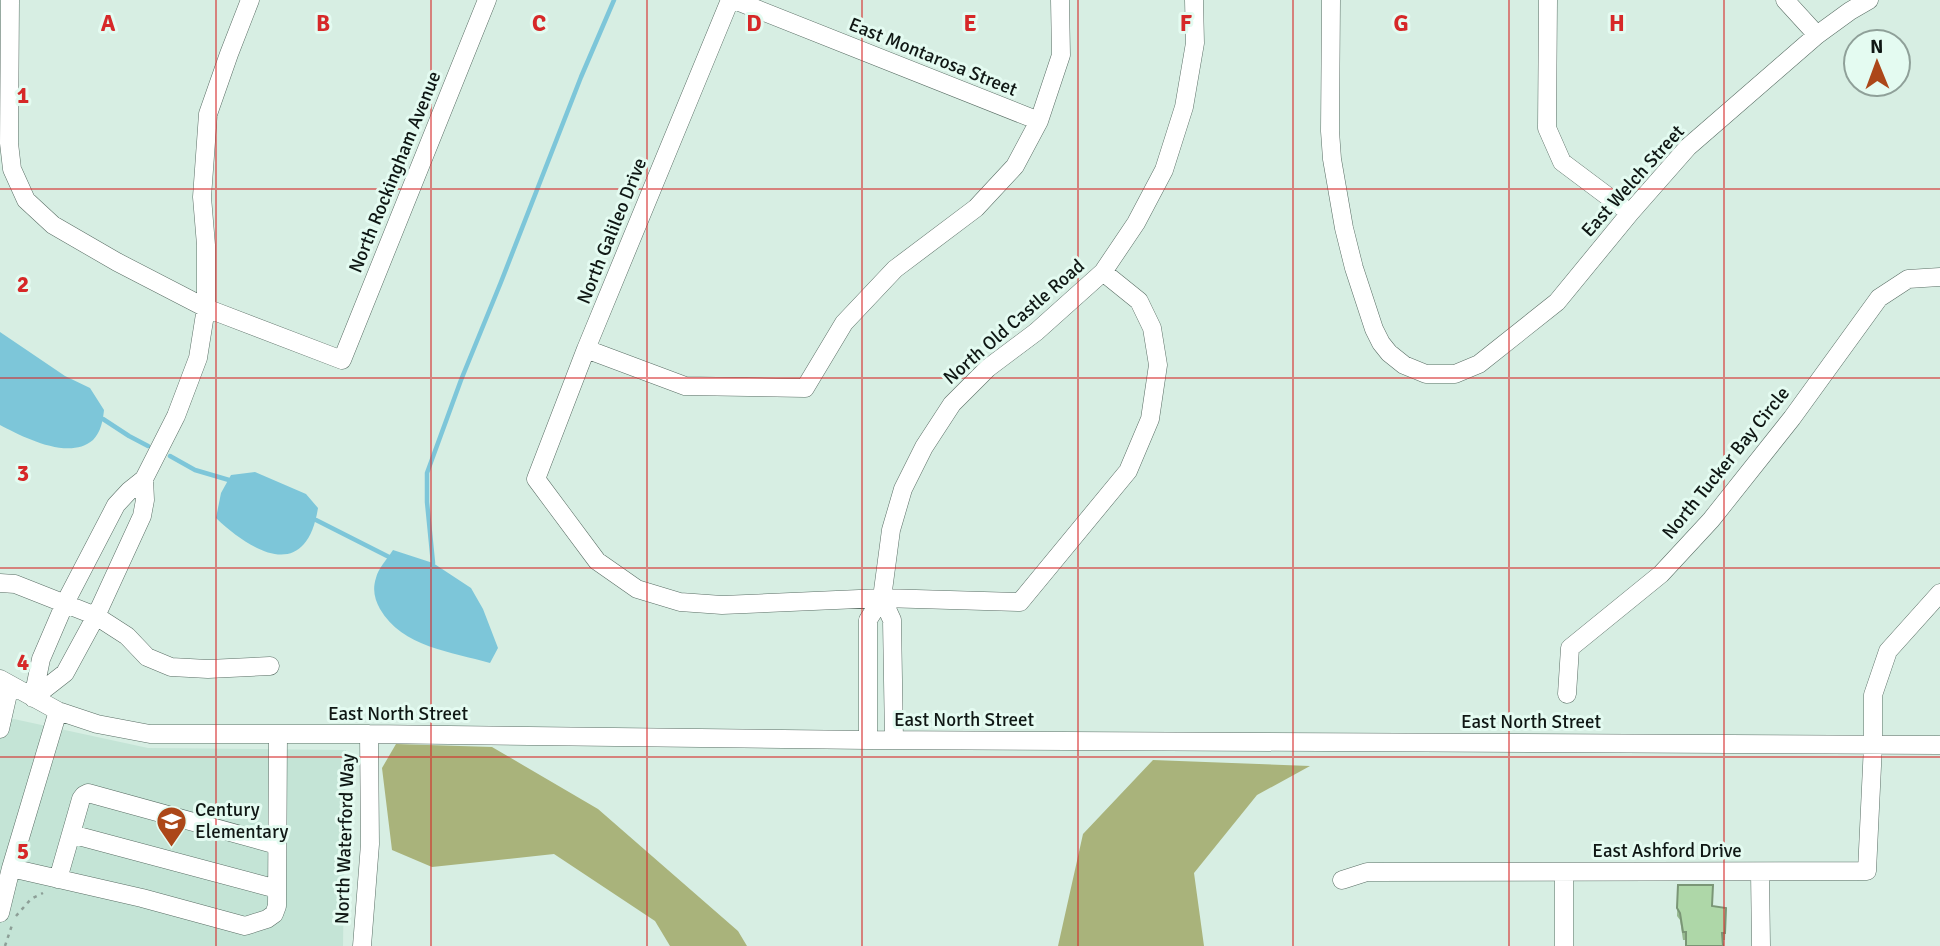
<svg xmlns="http://www.w3.org/2000/svg" width="1940" height="946" font-family="Signika,sans-serif">
  <style>
    .built { fill: #c4e4d6 }
    .forest { fill: #a9b37b }
    .water { fill: #7dc6d9 }
    .lines { fill: none; stroke-linecap: round; stroke-linejoin: round }
    .stream { stroke: #7dc6d9; stroke-width: 4.5 }
    .minor-casing { stroke: #5a6e65; stroke-width: 19 }
    .path { stroke: #8d9f97; stroke-width: 2.5; stroke-dasharray: 3.5 5; stroke-linecap: butt }
    .minor { stroke: #fff; stroke-width: 18 }
    .wall { fill: #96b990 }
    .building { fill: #aed7a8; stroke: #7a9676; stroke-width: 2 }
    .grid { fill: none; stroke: #d62828; stroke-width: 2; stroke-opacity: 0.55 }
    .labels { text-anchor: middle; dominant-baseline: central; stroke-width: 6; stroke-linejoin: round; paint-order: stroke }
    .street-label { font-size: 19px; fill: #0f1714; stroke: #e4fbf1 }
    .poi-label { font-size: 19px; fill: #0f1714; stroke: #e4fbf1; text-anchor: start }
    .grid-label { font-size: 23px; text-anchor: middle; font-weight: bold; fill: #d62828; stroke: #e4fbf1; stroke-width: 6; stroke-linejoin: round; paint-order: stroke }
  </style>
  <rect width="100%" height="100%" fill="#d7eee3"/>
  <!-- built -->
  <path class="built" d="M0,716L148,748L346,750L343,946H0Z"/>
  <!-- forest -->
  <path class="forest" d="M396,744L492,747L598,809L738,931L747,946H670L655,921L554,854L432,867L392,850L382,768Z
    M1153,760L1310,766L1257,795L1194,873L1204,946H1058L1083,834Z"/>
  <!-- water -->
  <path class="water" d="M0,332L65,376L90,388L104,410C103,420 101,432 93,440C69,461 23,437 0,425Z
    M255,472L306,494L318,508C306,582 254,554 216,518L221,493L231,475Z
    M393,550L433,563L471,588L483,609L498,648L490,663C452,652 402,647 380,609C375,600 372,590 376,578C378,569 387,559 393,550Z"/>
  <g class="lines">
    <!-- stream -->
    <path class="stream" d="M103,419L129,436L148,446
      M170,456L195,470L229,480
      M316,520L393,559
      M433,563L427,502V473L461,380L501,282L581,77L614,0"/>
    <defs>
      <path id="minor" d="M10,0L9,143L12,169L26,200L53,225L117,262L206,308L342,360L487,0
        M730,0L586,349L536,479L597,561L637,589L680,602L722,605L882,598L1020,602L1128,471L1150,419L1158,365L1152,328L1139,301L1103,272
        M734,0L1039,121
        M1331,0L1330,131L1332,159L1344,228L1354,268L1374,329L1381,343L1389,353L1404,365L1426,374H1455L1479,364L1557,302L1630,213L1688,147L1817,35L1850,11L1869,0
        M1548,0L1547,128L1562,162L1630,213
        M1785,0L1817,35
        M586,349L685,386L805,388L844,323L895,269L976,208L1015,166L1039,121L1061,55L1060,0
        M0,583L15,584L96,616L127,636L147,657L171,667L208,669L270,666
        M882,598L892,620L894,740
        M0,679L58,711L97,724L150,734H369L868,740L1940,745
        M1567,694L1570,648L1661,574L1711,520L1792,418L1879,298L1908,279L1940,277
        M33,698L65,673L96,616L142,516L145,500L144,479L176,416L198,358L206,308V245L202,197L208,114L229,54L250,0
        M33,698L41,659L65,603L116,505L129,491L144,479
        M0,729L10,685
        M868,740V620L882,598L891,530L903,489L924,447L952,404L988,368L1036,332L1103,272L1136,223L1164,170L1184,107L1195,43L1194,0
        M71,834L277,889
        M11,868L142,898L245,926L267,919L274,914L277,906L278,735
        M1760,872L1761,946
        M58,879L81,799L84,795L88,793L277,845
        M1342,880L1367,872L1867,871L1873,745V695L1888,651L1940,593
        M0,913L11,868L58,711
        M362,946L370,844L369,734
        M1564,946V872"/>
    </defs>
    <!-- minor casing -->
    <use href="#minor" class="minor-casing"/>
    <!-- path -->
    <path class="path" d="M16,916L31,899L43,893
      M5,946L12,925"/>
    <!-- minor -->
    <use href="#minor" class="minor"/>
  </g>
  <!-- wall -->
  <path class="wall" d="M1678,885L1712,906L1726,908L1725,940H1683L1680,920L1677,916Z"/>
  <!-- building -->
  <path class="building" d="M1678,885H1713L1712,906L1726,908L1725,933H1722L1723,946H1686V932H1683L1680,913L1677,908Z"/>
  <!-- grid -->
  <path class="grid" d="M216,0V946M431,0V946M647,0V946M862,0V946M1078,0V946M1293,0V946M1509,0V946M1724,0V946M0,189H1940M0,378H1940M0,568H1940M0,757H1940"/>
  <!-- icons -->
  <defs>
    <symbol id="school-pin" viewBox="-11 -11 22 30"><path d="M0 17L-7.5 6A9.5 9.5 0 1 1 7.5 6Z" fill="#ac4719" stroke="#e4fbf1"/><path d="M0-5L7-2L0 1L-7-2ZM-4 1L0 2.5L4 1V4Q0 6-4 4Z" fill="#fff"/></symbol>
  </defs>
  <g fill-rule="evenodd">
    <use href="#school-pin" x="154" y="804" width="35" height="47"/>
  </g>
  <g class="labels">
    <!-- street labels -->
    <g class="street-label">
      <text transform="translate(933 57) rotate(22)">East Montarosa Street</text>
      <text transform="translate(395 172) rotate(-68)">North Rockingham Avenue</text>
      <text transform="translate(1633 181) rotate(-48)">East Welch Street</text>
      <text transform="translate(612 231) rotate(-68)">North Galileo Drive</text>
      <text transform="translate(1014 322) rotate(-41)">North Old Castle Road</text>
      <text transform="translate(1726 463) rotate(-51)">North Tucker Bay Circle</text>
      <text x="398" y="714">East North Street</text>
      <text x="964" y="720">East North Street</text>
      <text x="1531" y="722">East North Street</text>
      <text transform="translate(345 839) rotate(-88)">North Waterford Way</text>
      <text x="1667" y="851">East Ashford Drive</text>
    </g>
    <!-- poi labels -->
    <g class="poi-label">
      <text x="195" y="810">Century<tspan x="195" dy="22">Elementary</tspan></text>
    </g>
  </g>
  <g class="grid-label">
    <text x="108" y="31">A</text>
    <text x="323" y="31">B</text>
    <text x="539" y="31">C</text>
    <text x="754" y="31">D</text>
    <text x="970" y="31">E</text>
    <text x="1186" y="31">F</text>
    <text x="1401" y="31">G</text>
    <text x="1617" y="31">H</text>
    <text x="23" y="103">1</text>
    <text x="23" y="292">2</text>
    <text x="23" y="481">3</text>
    <text x="23" y="670">4</text>
    <text x="23" y="859">5</text>
  </g>
  <!-- north arrow -->
  <g transform="translate(1877 63) rotate(359)"><circle r="33" fill="#e4fbf1" stroke="#8fa099" stroke-width="2"/>
  <path d="M0-5L12 26L0 18L-12 26Z" fill="#ac4719"/>
  <text y="-10" font-size="19" font-weight="bold" text-anchor="middle" fill="#0f1714">N</text>
  </g>
</svg>
